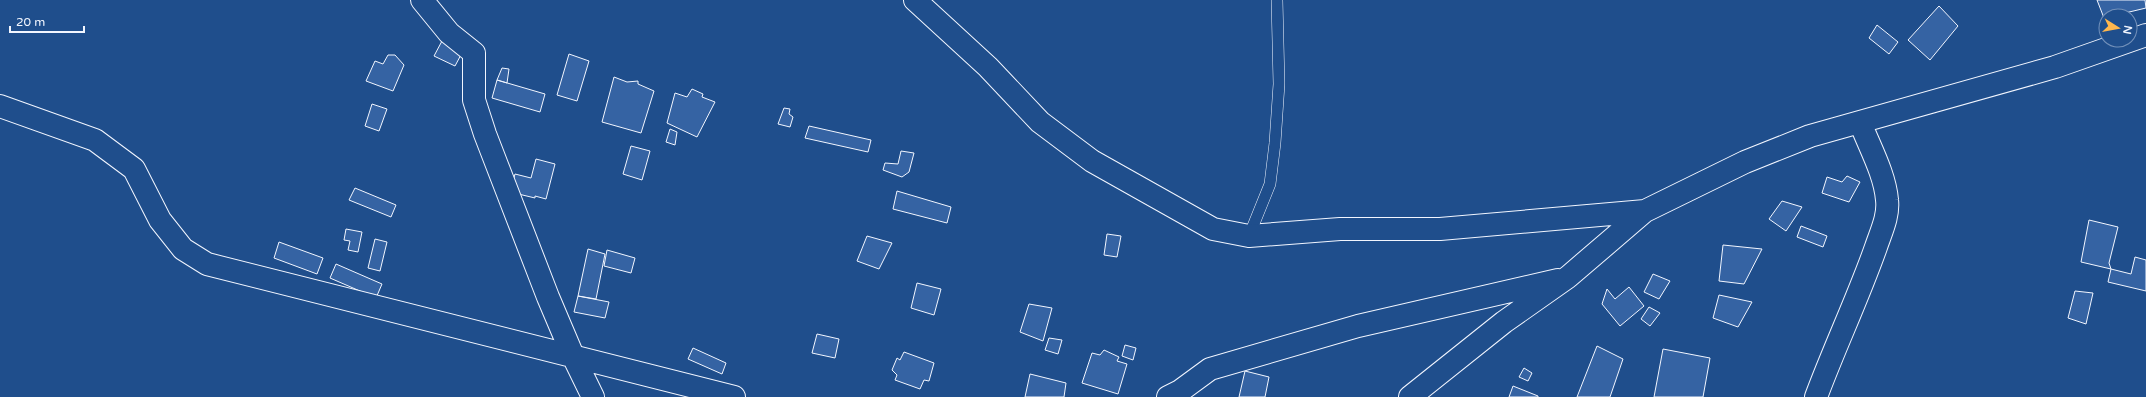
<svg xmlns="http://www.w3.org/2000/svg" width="2146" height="397" font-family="'Varela Round',sans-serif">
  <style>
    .building { fill: #3563a3; stroke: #f2f6ff }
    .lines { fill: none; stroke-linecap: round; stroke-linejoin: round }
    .service-casing { stroke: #f2f6ff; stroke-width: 12 }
    .minor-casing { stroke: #f2f6ff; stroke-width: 24 }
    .service { stroke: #1f4e8c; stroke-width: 11 }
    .minor { stroke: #1f4e8c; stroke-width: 22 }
  </style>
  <rect width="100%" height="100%" fill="#1f4e8c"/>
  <!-- building -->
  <path class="building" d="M2097,0H2145L2146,8L2104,18Z
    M1939,6L1958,26L1930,60L1908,40Z
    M1877,25L1898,42L1889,54L1869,38Z
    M442,41L463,51L455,66L434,56Z
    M569,54L589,61L577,101L557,95Z
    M388,55H395L404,65L393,91L366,81L375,61L383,64Z
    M502,68L509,69L507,83L497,80Z
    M614,77L627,82L638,81V84L654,91L641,133L602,122Z
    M497,80L545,94L540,112L492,98Z
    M692,89L703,94L702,97L715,102L697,137L667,123L675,93L687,97Z
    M372,104L387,109L379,131L365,126Z
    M784,108L790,109L789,114L793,117L790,127L778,124Z
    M809,126L871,140L868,152L805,138Z
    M670,129L677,132L675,145L666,142Z
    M631,146L650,151L642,180L623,174Z
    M901,151L914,153L909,172L902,177L883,170L885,163L898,164Z
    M536,159L555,164L546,199L535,196V198L510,192L515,174L531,178Z
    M1847,176L1860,182L1849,202L1822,193L1827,177L1842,182Z
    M355,188L396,205L391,217L349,200Z
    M897,191L951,207L947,223L893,209Z
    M1782,201L1802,207L1786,231L1769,219Z
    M2089,220L2118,227L2109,263L2111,269L2081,262Z
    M1801,226L1827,236L1823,247L1797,237Z
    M346,229L362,232L358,252L348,250L350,241L344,240Z
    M1107,234L1121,236L1117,257L1104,255Z
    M867,236L892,243L879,269L857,261Z
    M375,239L387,242L380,271L368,268Z
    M279,242L323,258L317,274L274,258Z
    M1723,245L1762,249L1744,284L1719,281Z
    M588,249L605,254L596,299L578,296Z
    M607,250L635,258L631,273L604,266Z
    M2135,257L2146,260V291L2108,282L2111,269L2131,274Z
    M336,264L382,284L376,298L330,278Z
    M1653,274L1670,281L1659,299L1644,292Z
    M917,283L941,289L934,315L911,308Z
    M1629,287L1644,306L1620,326L1602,304L1607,289L1615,299Z
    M2075,291L2093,293L2086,324L2068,318Z
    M1719,295L1752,302L1738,327L1713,318Z
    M578,296L609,302L605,318L574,312Z
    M1029,304L1052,308L1043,341L1020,332Z
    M1649,307L1660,313L1650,326L1641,319Z
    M817,334L839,339L835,358L812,353Z
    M1049,338L1062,340L1058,354L1045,350Z
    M1125,345L1136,348L1133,360L1122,356Z
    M1597,346L1623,359L1610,397H1577Z
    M693,348L726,363L722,374L688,359Z
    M1663,349L1710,358L1703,397H1654Z
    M1104,350L1119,357L1117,361L1127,364L1118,394L1082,383L1092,353L1100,355Z
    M904,352L934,363L929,381L924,380L920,389L895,380L897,375L892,370L897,358L900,360Z
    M1524,368L1532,373L1528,381L1519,377Z
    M1245,371L1269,377L1265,397H1239Z
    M1030,374L1066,383L1064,397H1025Z
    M1513,386L1538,396V397H1509Z"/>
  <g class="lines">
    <defs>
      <path id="service" d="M1249,236L1270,184L1275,143L1279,84L1277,0"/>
      <path id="minor" d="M422,0L449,33L474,53V100L485,134L548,297L573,356L593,397
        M915,0L988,67L1040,122L1092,161L1213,229L1249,236L1340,229H1440L1645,211
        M0,106L95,140L134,169L160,220L183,249L207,264L734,397
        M1168,397L1180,391L1210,369L1358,326L1558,280
        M1410,397L1504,322L1568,277L1645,211L1745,162L1810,136L2055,67L2146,35
        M1816,397C1835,346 1858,298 1876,247C1881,232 1889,216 1887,200C1885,174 1869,146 1860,122"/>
    </defs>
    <!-- service casing -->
    <use href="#service" class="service-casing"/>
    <!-- minor casing -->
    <use href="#minor" class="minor-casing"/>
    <!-- service -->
    <use href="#service" class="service"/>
    <!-- minor -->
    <use href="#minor" class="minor"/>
  </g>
  <!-- north arrow -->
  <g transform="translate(2118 28) rotate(101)"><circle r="19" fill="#1f4e8c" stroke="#7391ba"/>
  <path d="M0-3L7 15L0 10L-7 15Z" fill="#ffb74d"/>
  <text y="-6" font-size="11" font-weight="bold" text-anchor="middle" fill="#f2f6ff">N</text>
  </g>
  <!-- scale -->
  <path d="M10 26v6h74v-6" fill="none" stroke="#f2f6ff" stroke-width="2"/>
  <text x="16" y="26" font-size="12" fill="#f2f6ff" stroke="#1f4e8c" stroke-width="3" paint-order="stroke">20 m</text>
</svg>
